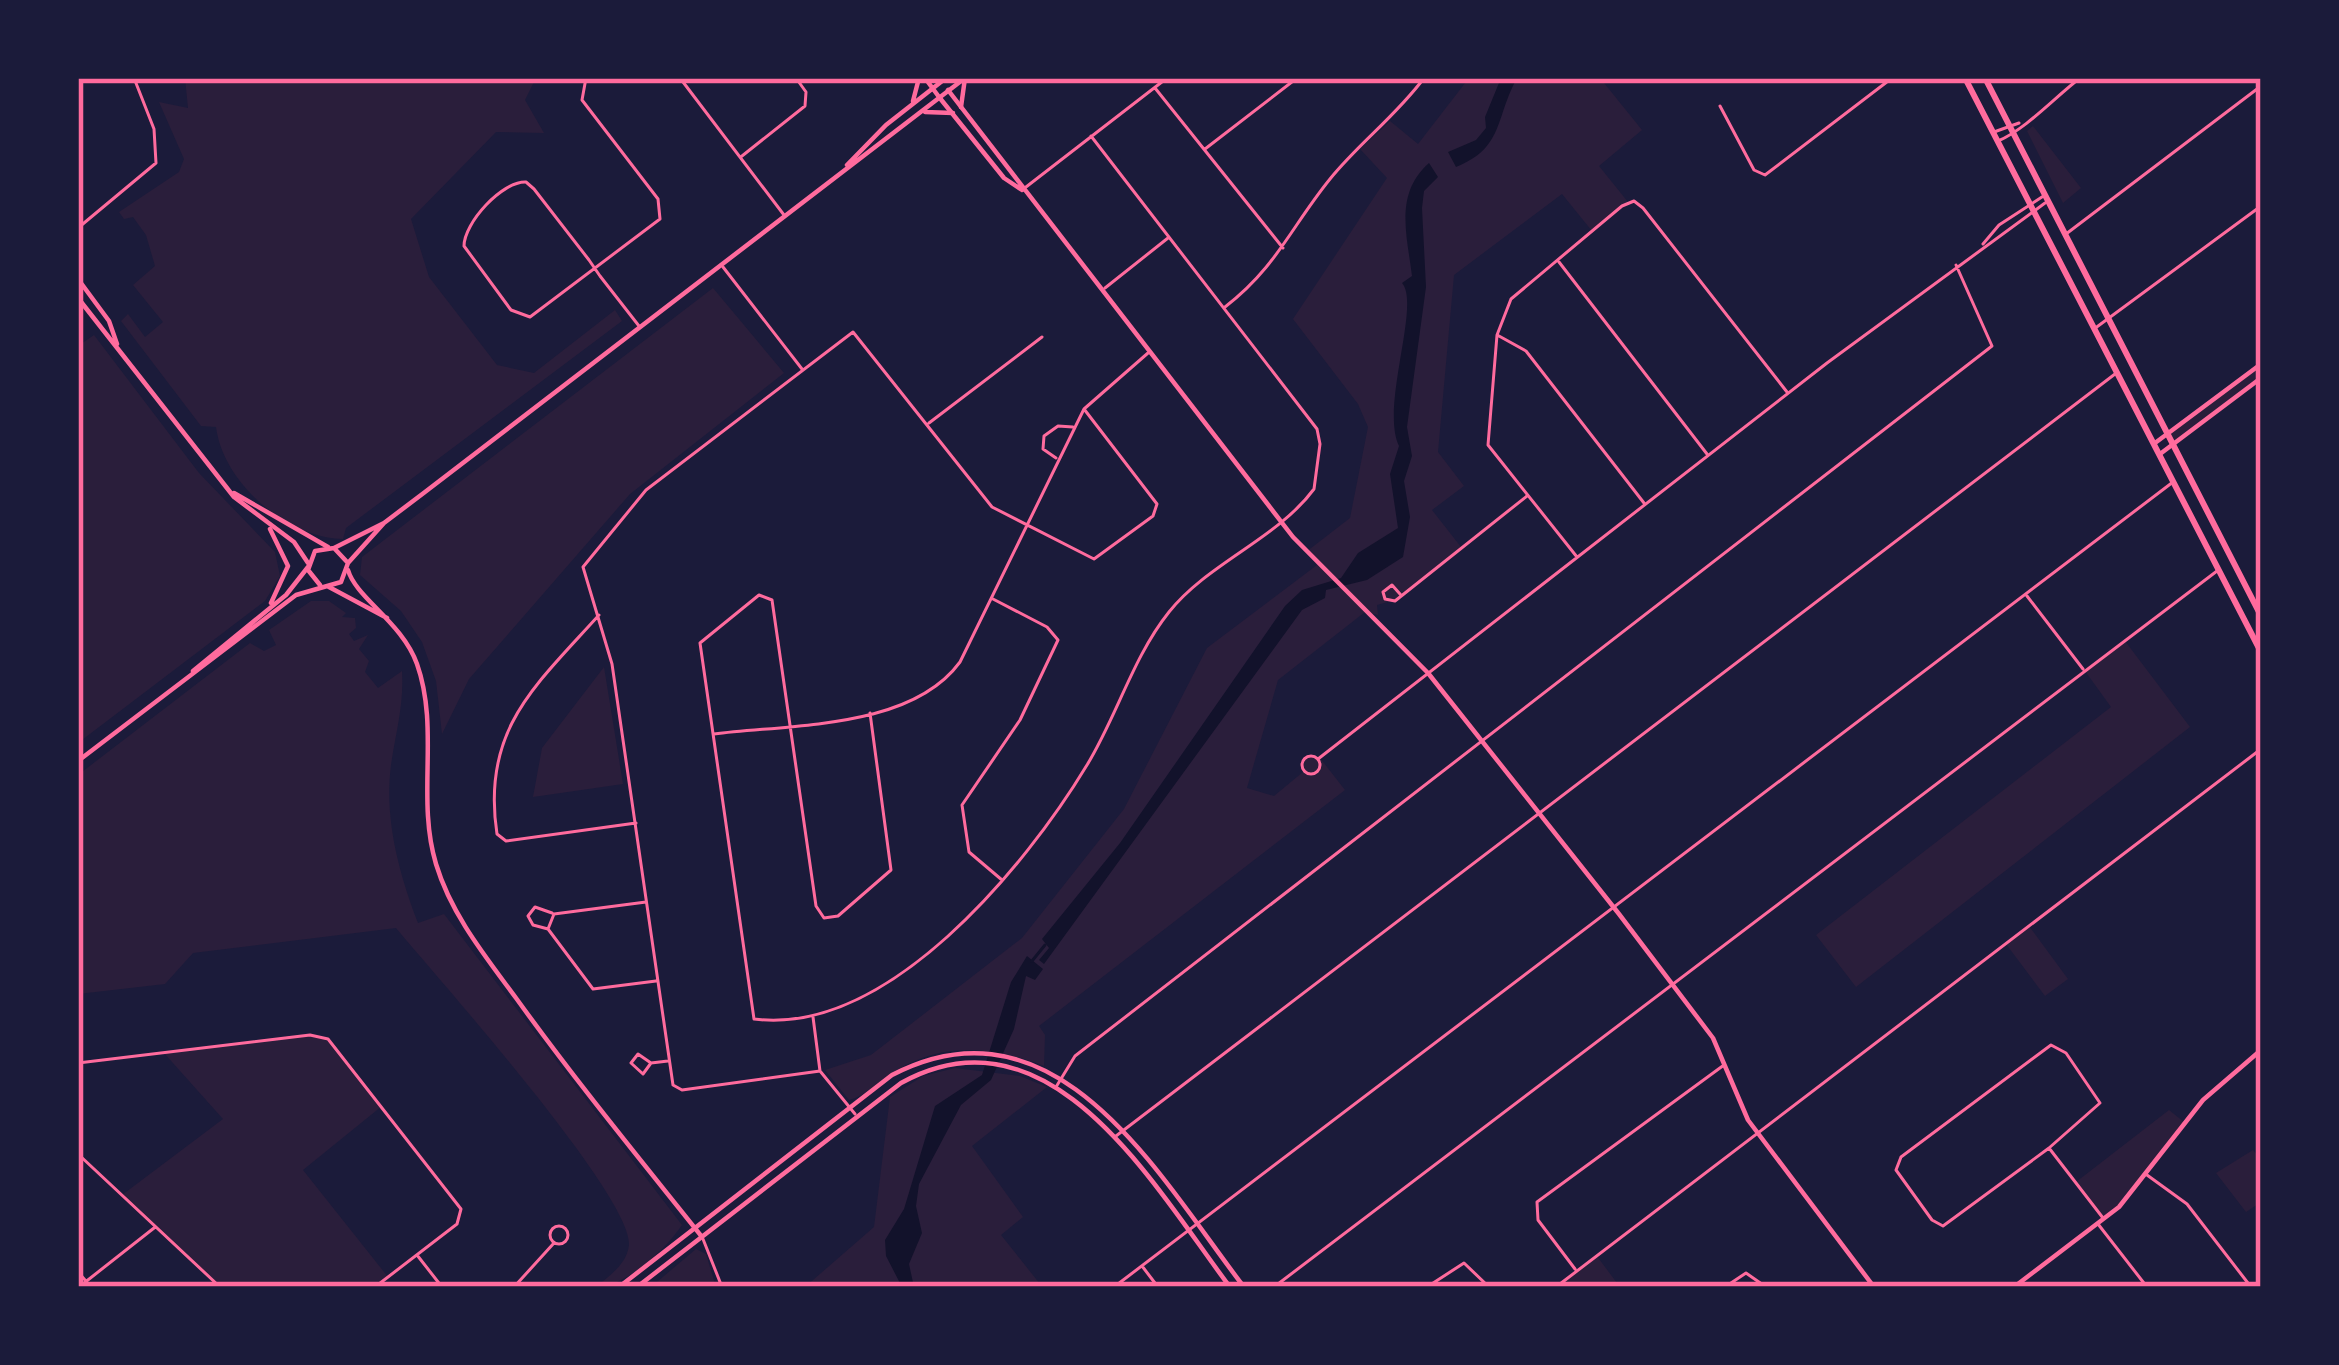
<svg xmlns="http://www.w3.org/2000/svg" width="2339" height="1365" font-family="Poppins,sans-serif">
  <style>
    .green { fill: #2a1e3b }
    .water { fill: #12122b }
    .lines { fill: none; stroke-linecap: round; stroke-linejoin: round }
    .stream { stroke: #12122b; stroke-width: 3 }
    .minor { stroke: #ff6b9d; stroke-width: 3 }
    .tertiary { stroke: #ff6b9d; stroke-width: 4.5 }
    .secondary { stroke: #ff6b9d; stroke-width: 4.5 }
    .trunk { stroke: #ff6b9d; stroke-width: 6 }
    .neatline { fill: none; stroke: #ff6b9d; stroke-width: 4.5 }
  </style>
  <rect width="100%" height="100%" fill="#1b1b3a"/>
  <!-- green -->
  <path class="green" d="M185,78L267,83L277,78H536L525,100L544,133L496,132L411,219L429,277L497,365L534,373L615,310L622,321L346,528L343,539C286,538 223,482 216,427L201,426L121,321L128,314L145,337L163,322L133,285L155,266L146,235L133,217L124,219L119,212L179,172L184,159L159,102L188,108Z
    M1469,78H1600L1642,130L1599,166L1628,202L1592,231L1562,194L1454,275L1438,452L1464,486L1432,510L1461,547L1395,600L1377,605L1378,615L1365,612L1278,680L1247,788L1274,796L1303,772L1302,762L1312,755L1320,758L1345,790L1039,1026L1045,1035L1044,1066C994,1047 945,1041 897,1070C881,1079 866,1096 849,1100L825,1070L871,1055L1022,938L1124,809L1207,648L1317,565L1306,552L1350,518L1368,427L1358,404L1293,319L1387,178L1360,149L1390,121L1418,144Z
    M2033,126L2081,188L2063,203L2027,131Z
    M713,288L784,373L630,494L469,679L442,734L436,681L422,642L401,611L360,575L362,557Z
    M94,335L199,473L275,552L280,576L265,601L78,743V346Z
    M2261,364V378L2173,445L2167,434Z
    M311,601H329L346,613L342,617L355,618L356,628L349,634L354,641L368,635L359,649L369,661L365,672L378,688L402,671C404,705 396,731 391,765C384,819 399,873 418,923L444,914L682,1225C666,1249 626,1287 596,1287C610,1275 627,1264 629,1245C633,1197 436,976 396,928L193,953L165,984L78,994V775L250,643L264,651L276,645L269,630Z
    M2125,641L2190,727L1856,987L1816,935L2111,707L2085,671Z
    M604,667L623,784L533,797L542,748Z
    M2029,926L2068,979L2045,996L2006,944Z
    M310,1035L333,1043L382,1106L303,1170L388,1277L375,1287H220L122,1195L223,1119L164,1053Z
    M955,1068L1020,1076L1047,1087L972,1146L1023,1217L1001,1235L1040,1284L805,1287L874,1227L890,1097L923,1076Z
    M2169,1110L2184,1122L2180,1128L2137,1188L2104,1219L2076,1182Z
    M2253,1150L2261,1159V1202L2246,1212L2216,1173Z
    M696,1249L706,1254L716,1287H651Z
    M1596,1255L1620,1287H1556Z"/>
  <!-- water -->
  <path class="water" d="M1501,78H1517C1495,118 1504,148 1456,167L1448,152L1476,140L1486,128L1485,117Z
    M1429,163L1438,177L1424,191L1422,208L1426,287L1407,427L1412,456L1404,481L1410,517L1403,557L1367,580L1326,590L1325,598L1302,610L1044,964L1039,960L1049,948L1042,939L1120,843L1285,606L1302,590L1341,578L1358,553L1398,528L1390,474L1399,446C1380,407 1421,304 1402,283L1412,276C1407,235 1394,194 1429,163Z
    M1027,956L1043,969L1035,980L1026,976L1014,1029L991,1080L961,1105L919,1184L916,1206L922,1233L909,1264L914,1287H902L886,1256L885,1240L904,1209L935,1106L982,1075L1011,982Z"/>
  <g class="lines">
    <!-- stream -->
    <path class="stream" d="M1032,961L1045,945"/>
    <!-- minor -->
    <path class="minor" d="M586,78L582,100L658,199L660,219L530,317L511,310L464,246C464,223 502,181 526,182L534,189L589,260L600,276L639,326
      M680,78L784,215
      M1155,88L1283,248
      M1720,106L1754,170L1765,175L1892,78
      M1994,132L2019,123
      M1998,141C2026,129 2054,98 2080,78
      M1205,149L1297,78
      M742,156L805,106L806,92L796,78
      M1026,187L1167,78
      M78,228L156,163L154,129L134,78
      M2066,234L2261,86
      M1983,244L1999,225L2045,195
      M1559,262L1707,454
      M723,267L802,369
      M1105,288L1168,238
      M1225,307C1276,268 1291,227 1330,179C1359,143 1396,116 1424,78
      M2094,329L2261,206
      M1499,336L1526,351L1644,503
      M929,423L1042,337
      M1056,458L1043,449L1044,436L1058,426L1073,427
      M1577,557L1488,445L1497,335L1511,299L1622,206L1634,201L1643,208L1787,392
      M1400,594L1392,585L1383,592L1385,599L1395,601L1527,496
      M2027,596L2083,669
      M993,599L1047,627L1058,640L1020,720L962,805L969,852L1002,880
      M599,615C535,686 481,730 497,834L506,841L636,823
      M870,713L891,870L838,916L824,918L816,906L772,600L759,595L700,643L754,1019C888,1036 1026,866 1087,765C1117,716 1133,657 1169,612C1208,563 1277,539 1314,489L1320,444L1317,429L1091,136
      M714,734C793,724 911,729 960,662L1084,409L1148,353
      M1302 765a9 9 0 1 1 18 0a9 9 0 1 1-18 0Z
      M1318,759L1827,363L2045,203
      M646,902L554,914L548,929L593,989L656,981
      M548,929L533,925L528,916L535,907L552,913
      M813,1017L820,1071L855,1114
      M78,1063L310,1035L328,1039L461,1209L457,1224L375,1287
      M651,1063L643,1074L631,1063L638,1054L651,1063L668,1061
      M820,1071L682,1090L673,1085L612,664L583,567L646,490L853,332L992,507L1094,559L1153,516L1157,504L1084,409
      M1056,1087L1075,1056L1992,346L1956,265
      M1116,1136L2115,374
      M2049,1148L2100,1103L2066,1053L2051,1045L1901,1157L1896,1170L1932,1220L1943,1226L2049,1148L2103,1218
      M78,1154L220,1287
      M2147,1175L2187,1204L2251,1287
      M2098,1224L2147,1287
      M550 1235a9 9 0 1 1 18 0a9 9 0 1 1-18 0Z
      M703,1239L722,1287
      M417,1255L442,1287
      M1142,1266L1158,1287
      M1575,1269L1538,1220L1537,1202L1724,1065
      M78,1272L85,1280
      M79,1287L154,1228
      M514,1287L554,1243
      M1114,1287L2173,482
      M1274,1287L2217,571
      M1427,1287L1464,1263L1489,1287
      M1556,1287L2261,749
      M1725,1287L1746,1273L1766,1287"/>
    <!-- tertiary -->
    <path class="tertiary" d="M948,90L1293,537L1428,673L1619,914L1713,1038L1748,1120L1874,1287
      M939,97L1004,178L1022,190
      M78,279L109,321L117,344
      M78,298L234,497L294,542L308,563
      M2155,443L2261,364
      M2160,454L2261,378
      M234,493L328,547
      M348,570C356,598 402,622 417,664C440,729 416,798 436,864C451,914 485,956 516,998C575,1080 639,1158 702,1237
      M329,587L387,618
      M619,1287L892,1075C1058,989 1160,1178 1244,1287
      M637,1287L901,1083C1051,1000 1155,1188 1230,1287
      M2014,1287L2119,1207L2203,1100L2261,1050"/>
    <!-- secondary -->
    <path class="secondary" d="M925,78L939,97
      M913,101L919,78
      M961,107L965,78
      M925,112L953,113
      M847,165L886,125L946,78
      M270,529L288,566L271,603
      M334,548L384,523L425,492L965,78
      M320,585L308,570L315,551L334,548L348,563
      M193,671L286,595L308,567
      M78,761L296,595L341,582L348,563L384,523"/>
    <!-- trunk -->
    <path class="trunk" d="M1965,78L2261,652
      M1985,78L2261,616"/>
  </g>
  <!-- border -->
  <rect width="2339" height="1365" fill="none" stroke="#1b1b3a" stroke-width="162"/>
  <rect x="81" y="81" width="2177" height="1203" class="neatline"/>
</svg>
